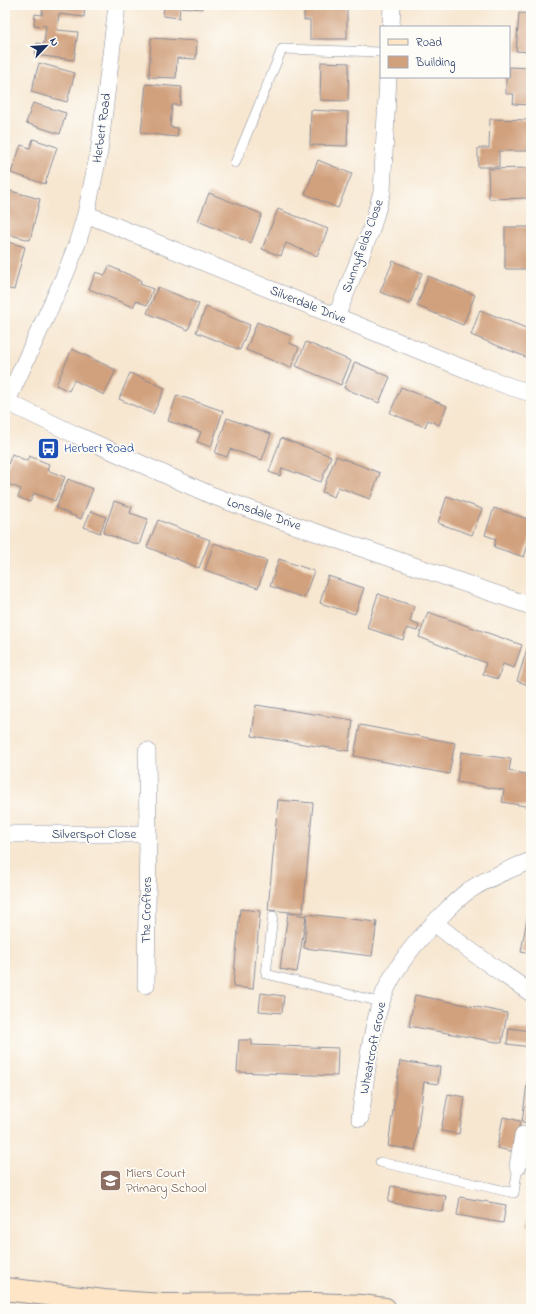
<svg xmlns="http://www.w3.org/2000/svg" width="536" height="1314" font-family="'Indie Flower',sans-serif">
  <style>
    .building { fill: #d1a17e }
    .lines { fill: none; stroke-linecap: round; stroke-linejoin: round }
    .lane-casing { stroke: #898b98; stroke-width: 10 }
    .street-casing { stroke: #898b98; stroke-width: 18 }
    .secondary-casing { stroke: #898b98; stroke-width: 24 }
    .lane { stroke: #fff; stroke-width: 9 }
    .street { stroke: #fff; stroke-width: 17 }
    .secondary { stroke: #fde5c5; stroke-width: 22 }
    .labels { text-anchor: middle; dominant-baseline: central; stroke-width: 3.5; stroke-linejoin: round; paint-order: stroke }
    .street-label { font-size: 13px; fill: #1b2f5e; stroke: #fdfcf7 }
    .transit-label { font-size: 13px; fill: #164399; stroke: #fdfcf7; text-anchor: start }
    .education-label { font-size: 13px; fill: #785e54; stroke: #fdfcf7; text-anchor: start }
  </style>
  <rect width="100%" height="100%" fill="#fdfcf7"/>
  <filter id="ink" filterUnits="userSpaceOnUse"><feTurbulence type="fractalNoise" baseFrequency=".025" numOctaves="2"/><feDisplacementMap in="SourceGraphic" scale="8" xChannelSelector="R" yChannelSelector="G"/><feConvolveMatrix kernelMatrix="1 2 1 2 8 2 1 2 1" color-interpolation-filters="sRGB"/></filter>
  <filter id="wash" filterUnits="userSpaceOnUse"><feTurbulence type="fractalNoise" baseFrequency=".012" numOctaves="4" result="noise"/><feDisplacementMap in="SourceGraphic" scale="16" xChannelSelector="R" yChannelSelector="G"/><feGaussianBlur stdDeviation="0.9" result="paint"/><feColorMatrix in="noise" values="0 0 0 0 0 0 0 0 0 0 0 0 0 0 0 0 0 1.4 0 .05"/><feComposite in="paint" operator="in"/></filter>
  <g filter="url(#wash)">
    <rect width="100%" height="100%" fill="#f7e7d1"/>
    <g id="blocks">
      <!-- building -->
      <path class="building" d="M43,5H85L84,17L59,14L57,30L78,32L74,60L35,55L37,43L44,44L46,26L34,25L35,14L42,15Z
        M164,5H202V9L180,7L179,18L163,16Z
        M304,5H347V39H310V20H304Z
        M519,13L531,14V52L516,51Z
        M151,38L197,41L196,59L177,58L176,78L149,77Z
        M321,62L349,63L348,101L320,100Z
        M39,63L75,73L67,102L31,92Z
        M509,67L531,68V105L513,104L514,94H506V77H509Z
        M146,84L182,87L180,105H172L170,127L178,128L177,137L141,133Z
        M33,103L66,113L60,134L26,123Z
        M311,110L348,112L347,146L310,145Z
        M490,119L529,120L528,151H499V167H478V148H489Z
        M33,139L57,147L45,184L11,173L21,145L30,148Z
        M318,160L352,174L338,208L305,194Z
        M528,168V198L489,199L488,169Z
        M7,190L40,199L30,240L7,234L9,227L5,226V197Z
        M209,193L262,214L251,243L198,221Z
        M278,209L328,229L317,256L286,243L281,256L262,249Z
        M505,227H530L529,251H531V269H505Z
        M5,241L25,247L14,290L5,288Z
        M393,261L422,273L410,304L380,292Z
        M109,266L141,280L140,284L153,289L147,305L136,301L133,307L89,289L96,272L105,275Z
        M428,276L475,295L463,325L417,306Z
        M158,287L199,304L188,330L147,313Z
        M206,307L250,325L240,350L196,332Z
        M480,310L531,330V359L471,335Z
        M257,322L291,336L289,343L299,347L291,368L246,350Z
        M306,342L351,361L341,385L296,366Z
        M72,349L116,370L104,395L74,380L69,391L56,385Z
        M355,362L390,377L379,403L344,388Z
        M130,373L165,388L153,414L119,399Z
        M401,387L447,406L439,425L428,420L425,427L390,413Z
        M177,395L223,411L211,447L197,442L201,432L168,421Z
        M227,418L271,434L262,460L230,449L227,457L215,453Z
        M281,438L331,456L321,482L282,468L280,476L269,472Z
        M12,454L27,461L29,456L49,464L47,470L65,477L55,501L34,493L30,502L18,497L21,489L5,483V472Z
        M336,456L380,473L370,499L338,487L334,497L322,492Z
        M68,479L93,489L81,519L56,508Z
        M447,496L482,509L472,535L438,523Z
        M114,501L132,507L130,513L148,519L139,545L103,533Z
        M494,508L531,520V536L524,557L494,547L496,539L485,535Z
        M91,511L106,517L100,533L84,527Z
        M158,520L210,540L199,568L147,547Z
        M214,543L267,561L258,588L205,570Z
        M279,559L314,571L304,598L270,586Z
        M328,576L364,588L355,614L320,603Z
        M378,594L414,606L410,622L419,625L417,631L407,628L403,640L367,628Z
        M428,612L522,645L514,668L503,664L498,679L483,674L486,663L419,637Z
        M528,646L531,647V686L517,681Z
        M256,705L353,720L349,751L252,736Z
        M360,725L455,743L449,774L354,756Z
        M461,752L511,759L509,771L531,775V807L502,802L504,790L457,782Z
        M278,800L313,803L303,913L268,910Z
        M530,901H531V954L521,952Z
        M240,909L260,911L253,989L233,987Z
        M288,913L306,916L297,972L280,969Z
        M307,914L377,922L372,956L304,948Z
        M261,993L284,996L282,1013L259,1011Z
        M415,995L507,1013L502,1043L409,1026Z
        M509,1028L531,1031V1047L507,1044Z
        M239,1040H252V1045L338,1048L337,1076L237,1072Z
        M530,1060H531V1124L522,1122Z
        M400,1061L440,1067L438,1084L424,1082L415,1150L388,1146Z
        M448,1094L465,1097L459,1134L441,1131Z
        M503,1117L520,1121L515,1152L497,1148Z
        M391,1186L446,1196L443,1212L388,1202Z
        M460,1197L506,1205L503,1223L457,1215Z
        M530,1209H531V1226H527Z"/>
    </g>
  </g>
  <g filter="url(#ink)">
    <use href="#blocks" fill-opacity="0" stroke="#898b98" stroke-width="1"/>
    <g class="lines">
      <defs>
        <path id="lane" d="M235,163L282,49L381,52
          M273,916L266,974L381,1002
          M380,1162L514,1193L518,1166"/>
        <path id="street" d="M391,27L392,5
          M86,214L450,363L508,386L531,393
          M336,317L371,230L382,192L388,77
          M5,401L74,434L211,495L271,517L531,606
          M7,401L65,275L77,244L86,214L99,152L117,5
          M5,834H148L147,751
          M435,923C465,949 498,970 531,993
          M146,985L148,834
          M360,1118C366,1079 369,1039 381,1002C392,970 414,944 437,920C447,910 457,899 468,891C488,878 509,869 531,861
          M518,1166L523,1135L531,1137"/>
        <path id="secondary" d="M5,1289L104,1301L163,1305L314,1304L362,1306L385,1309"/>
      </defs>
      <!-- lane casing -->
      <use href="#lane" class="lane-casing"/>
      <!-- street casing -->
      <use href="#street" class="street-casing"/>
      <!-- secondary casing -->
      <use href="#secondary" class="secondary-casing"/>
      <!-- lane -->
      <use href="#lane" class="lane"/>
      <!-- street -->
      <use href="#street" class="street"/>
      <!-- secondary -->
      <use href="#secondary" class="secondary"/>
    </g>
  </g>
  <!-- icons -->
  <defs>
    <symbol id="bus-square" viewBox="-11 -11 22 22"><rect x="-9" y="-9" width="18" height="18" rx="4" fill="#1a4fb4" stroke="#fdfcf7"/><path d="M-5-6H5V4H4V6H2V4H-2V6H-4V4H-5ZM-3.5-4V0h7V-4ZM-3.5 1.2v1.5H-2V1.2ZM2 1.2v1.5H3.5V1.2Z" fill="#fff"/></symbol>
    <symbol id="school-square" viewBox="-11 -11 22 22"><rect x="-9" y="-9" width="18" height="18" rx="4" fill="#8d6e63" stroke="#fdfcf7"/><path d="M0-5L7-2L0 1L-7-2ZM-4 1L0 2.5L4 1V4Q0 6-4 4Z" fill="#fff"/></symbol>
  </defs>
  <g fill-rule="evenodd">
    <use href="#bus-square" x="36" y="436" width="25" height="25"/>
    <use href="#school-square" x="98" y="1168" width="25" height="25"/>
  </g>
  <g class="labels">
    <!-- street labels -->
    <g class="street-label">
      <text transform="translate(102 128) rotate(-82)">Herbert Road</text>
      <text transform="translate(363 246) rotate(-70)">Sunnyfields Close</text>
      <text transform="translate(308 305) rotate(22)">Silverdale Drive</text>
      <text transform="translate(264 514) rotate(19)">Lonsdale Drive</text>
      <text x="94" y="834">Silverspot Close</text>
      <text transform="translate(147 910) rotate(-89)">The Crofters</text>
      <text transform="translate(373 1048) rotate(-79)">Wheatcroft Grove</text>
    </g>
    <!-- transit labels -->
    <g class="transit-label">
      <text x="64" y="448">Herbert Road</text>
    </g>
    <!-- education labels -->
    <g class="education-label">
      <text x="126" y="1173">Miers Court<tspan x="126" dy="15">Primary School</tspan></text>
    </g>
  </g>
  <!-- margin -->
  <rect width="536" height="1314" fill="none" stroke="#fdfcf7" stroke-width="20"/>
  <!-- legend -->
  <rect x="380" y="26" width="130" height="52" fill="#fdfcf7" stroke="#a3aaba"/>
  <rect x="388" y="39" width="20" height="6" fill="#fde5c5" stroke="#a3aaba"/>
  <text x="416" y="46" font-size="12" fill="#1b2f5e">Road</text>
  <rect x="388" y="56" width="20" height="12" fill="#d1a17e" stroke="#a3aaba"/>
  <text x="416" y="66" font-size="12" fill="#1b2f5e">Building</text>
  <!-- north arrow -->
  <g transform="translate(46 46) rotate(65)" stroke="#fdfcf7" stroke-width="3" paint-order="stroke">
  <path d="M0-3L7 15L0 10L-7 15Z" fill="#1b2f5e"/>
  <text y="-6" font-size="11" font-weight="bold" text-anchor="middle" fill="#1b2f5e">N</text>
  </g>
</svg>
